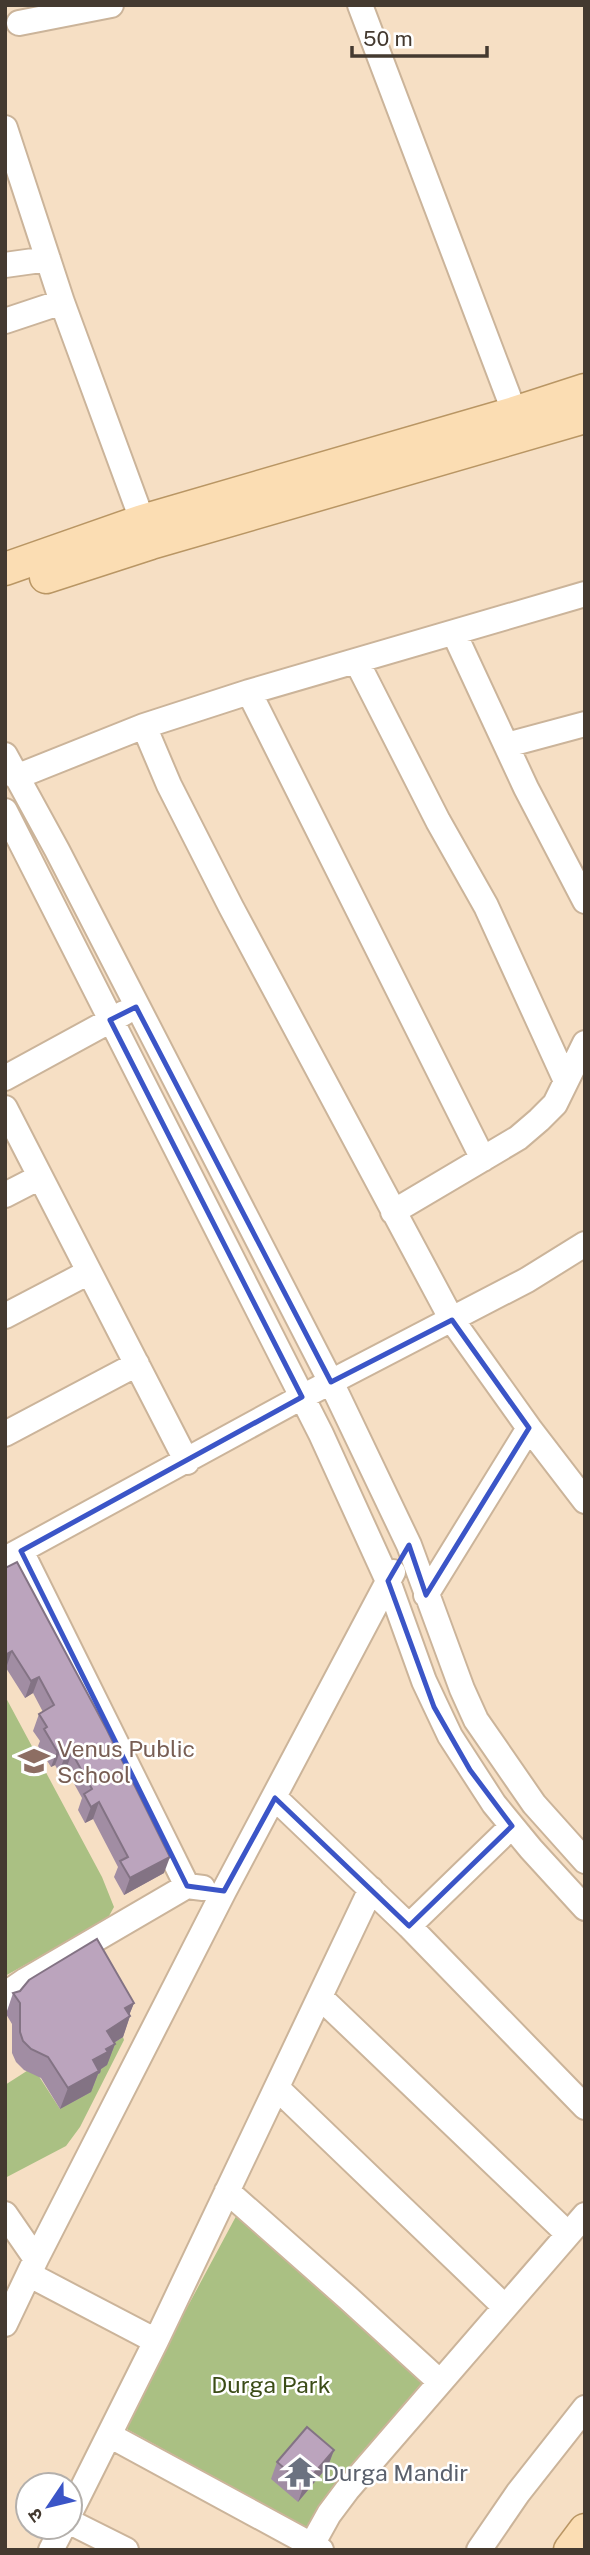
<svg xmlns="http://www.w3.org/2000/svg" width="590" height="2555" font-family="'Public Sans','Noto Sans Devanagari',sans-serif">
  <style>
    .green { fill: #aac083 }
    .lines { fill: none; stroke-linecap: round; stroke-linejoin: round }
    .minor-casing { stroke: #cbb49a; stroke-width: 28 }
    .major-casing { stroke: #b99664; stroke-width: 35 }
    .minor { stroke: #fff; stroke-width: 24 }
    .major { stroke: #fbddb3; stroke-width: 32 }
    .wall { fill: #a18da3 }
    .shaded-wall { fill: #837384 }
    .building { fill: #bba4bd; stroke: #837384; stroke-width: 2 }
    .marked { fill: none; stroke: #3b55c7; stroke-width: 5; stroke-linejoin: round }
    .labels { text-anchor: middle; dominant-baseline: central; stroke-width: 5; stroke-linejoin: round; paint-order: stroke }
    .education-label { font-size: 23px; fill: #785e54; stroke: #fff; text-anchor: start }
    .park-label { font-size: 23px; fill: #3b4c17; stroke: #fff }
    .worship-label { font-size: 23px; fill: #5b616d; stroke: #fff; text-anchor: start }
  </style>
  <rect width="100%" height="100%" fill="#f6dfc4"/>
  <!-- green -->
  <path class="green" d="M5,1696L102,1877L114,1907L109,1916L100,1923L5,1976Z
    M123,2037L124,2040L80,2127L66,2146L5,2178V2085L33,2067L60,2109L99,2052Z
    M241,2207L426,2377L307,2528L123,2427Z"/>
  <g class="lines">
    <defs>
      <path id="minor" d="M360,5L520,427
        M19,23L111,5
        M5,128L62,302L148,536
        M5,265L48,259
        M5,321L62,302
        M454,633L526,788L585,901
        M357,662L438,821L486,906L566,1081
        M249,692L585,594
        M144,726L249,692L483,1159
        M507,745L585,724
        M5,755L57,850L331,1382L409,1545L462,1689L476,1720L534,1804L585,1861
        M16,777L144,726L169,785L231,907L452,1320L529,1428L426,1595
        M5,811L321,1434L388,1581L424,1681L450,1736L494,1804L531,1849L585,1908
        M5,1078L124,1013
        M5,1108L187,1462
        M5,1195L40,1177
        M393,1212L518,1138L539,1120L555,1104L585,1043
        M5,1316L89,1272
        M529,1428L585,1501
        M5,1434L137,1364
        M21,1551L187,1886
        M5,1559L302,1397L527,1280L585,1244
        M275,1798L409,1926L512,1826
        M409,1926L585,2107
        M320,1997L568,2234
        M5,1999L10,1991L26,1980L187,1886L203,1888
        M277,2088L505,2307
        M227,2191L348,2298L440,2382
        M5,2214L36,2259
        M30,2275L156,2341
        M5,2324L36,2259L224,1891L393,1572
        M109,2435L321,2550
        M70,2513L156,2341L371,1889
        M70,2522L126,2550
        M51,2550L63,2527
        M309,2550L329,2514L347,2490L585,2215
        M479,2550L518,2493L585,2408"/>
      <path id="major" d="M5,569L142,521L514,413L585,390
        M46,577L151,543L585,417
        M570,2550L585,2530"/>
    </defs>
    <!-- minor casing -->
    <use href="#minor" class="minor-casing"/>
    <!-- major casing -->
    <use href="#major" class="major-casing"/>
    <!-- minor -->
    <use href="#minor" class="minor"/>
    <!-- major -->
    <use href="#major" class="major"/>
  </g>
  <!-- wall -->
  <path class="wall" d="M5,1568L164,1873L124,1895L114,1877L118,1867L93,1819L85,1823L78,1810L82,1798L66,1769L59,1772L55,1765L51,1767L38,1746L40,1741L33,1731L39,1714L43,1712L33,1693L25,1698L6,1668Z
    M13,1993L134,2003L129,2015L130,2016L123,2037L114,2043L115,2044L107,2065L101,2069L100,2073L98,2074L91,2092L60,2109L41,2078L24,2070L16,2062L12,2053V2024L6,2014Z
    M334,2450L328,2466L298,2502L271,2479L277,2462Z"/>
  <!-- shaded-wall -->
  <path class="shaded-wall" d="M12,1651L6,1668H5V1655Z
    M39,1677L33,1693L25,1698L31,1681Z
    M61,1749L55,1765L51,1767L57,1751Z
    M72,1753L66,1769L59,1772L65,1756Z
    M99,1802L93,1819L85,1823L91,1807Z
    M170,1857L164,1873L124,1895L130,1878Z
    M134,2003L128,2018L130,2016L123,2037L99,2052L107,2031L125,2008Z
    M115,2044L107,2065L101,2069L100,2073L98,2074L91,2092L60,2109L68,2088L93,2060L106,2049Z
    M334,2450L328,2466L298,2502L304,2485Z"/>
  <!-- building -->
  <path class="building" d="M17,1562L107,1730L170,1857L130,1878L120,1861L128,1857L99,1802L91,1807L84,1794L92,1789L72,1753L65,1756L61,1749L57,1751L44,1729L47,1727L39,1714L54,1705L39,1677L31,1681L12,1651L5,1655V1568Z
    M97,1939L134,2003L125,2008L130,2016L107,2031L115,2044L106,2049L108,2052L93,2060L99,2071L68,2088L48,2057L31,2049L23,2041L20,2032V2003L13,1993L20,1991L29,1980L42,1972Z
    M307,2427L334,2450L304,2485L277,2462Z"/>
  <!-- marked area -->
  <path class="marked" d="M136,1007L331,1382L452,1320L529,1428L426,1595L409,1545L388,1581L434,1707L470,1770L512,1826L409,1926L275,1798L224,1891L187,1886L21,1551L302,1397L110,1020Z"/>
  <!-- icons -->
  <defs>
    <symbol id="school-bare" viewBox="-9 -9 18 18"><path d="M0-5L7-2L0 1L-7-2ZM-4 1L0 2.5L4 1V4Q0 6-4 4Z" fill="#8d6e63" stroke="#fff" stroke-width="2.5" paint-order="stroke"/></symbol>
    <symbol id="temple-bare" viewBox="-9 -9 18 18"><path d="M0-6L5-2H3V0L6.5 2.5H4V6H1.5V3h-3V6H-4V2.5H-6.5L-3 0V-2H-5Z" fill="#6b7280" stroke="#fff" stroke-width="2.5" paint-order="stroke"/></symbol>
  </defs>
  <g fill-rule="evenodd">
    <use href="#school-bare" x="12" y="1739" width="44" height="44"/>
    <use href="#temple-bare" x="278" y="2450" width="44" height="44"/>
  </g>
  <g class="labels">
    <!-- education labels -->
    <g class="education-label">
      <text x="57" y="1748">Venus Public<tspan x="57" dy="26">School</tspan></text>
    </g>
    <!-- park labels -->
    <g class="park-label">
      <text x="271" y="2384">Durga Park</text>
    </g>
    <!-- worship labels -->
    <g class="worship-label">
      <text x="323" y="2472">Durga Mandir</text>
    </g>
  </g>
  <!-- border -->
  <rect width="590" height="2555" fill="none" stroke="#443a30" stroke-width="14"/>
  <!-- north arrow -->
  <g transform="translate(49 2506) rotate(235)"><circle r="33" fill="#ffffff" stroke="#b4b0ac" stroke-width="2"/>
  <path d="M0-5L12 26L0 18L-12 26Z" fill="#3b55c7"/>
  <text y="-10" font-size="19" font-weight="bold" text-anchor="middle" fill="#443a30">उ</text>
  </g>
  <!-- scale -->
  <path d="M352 46v10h135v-10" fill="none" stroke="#443a30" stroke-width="3.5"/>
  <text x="363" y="46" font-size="21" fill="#443a30" stroke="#ffffff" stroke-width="5" paint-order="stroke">50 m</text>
</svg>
